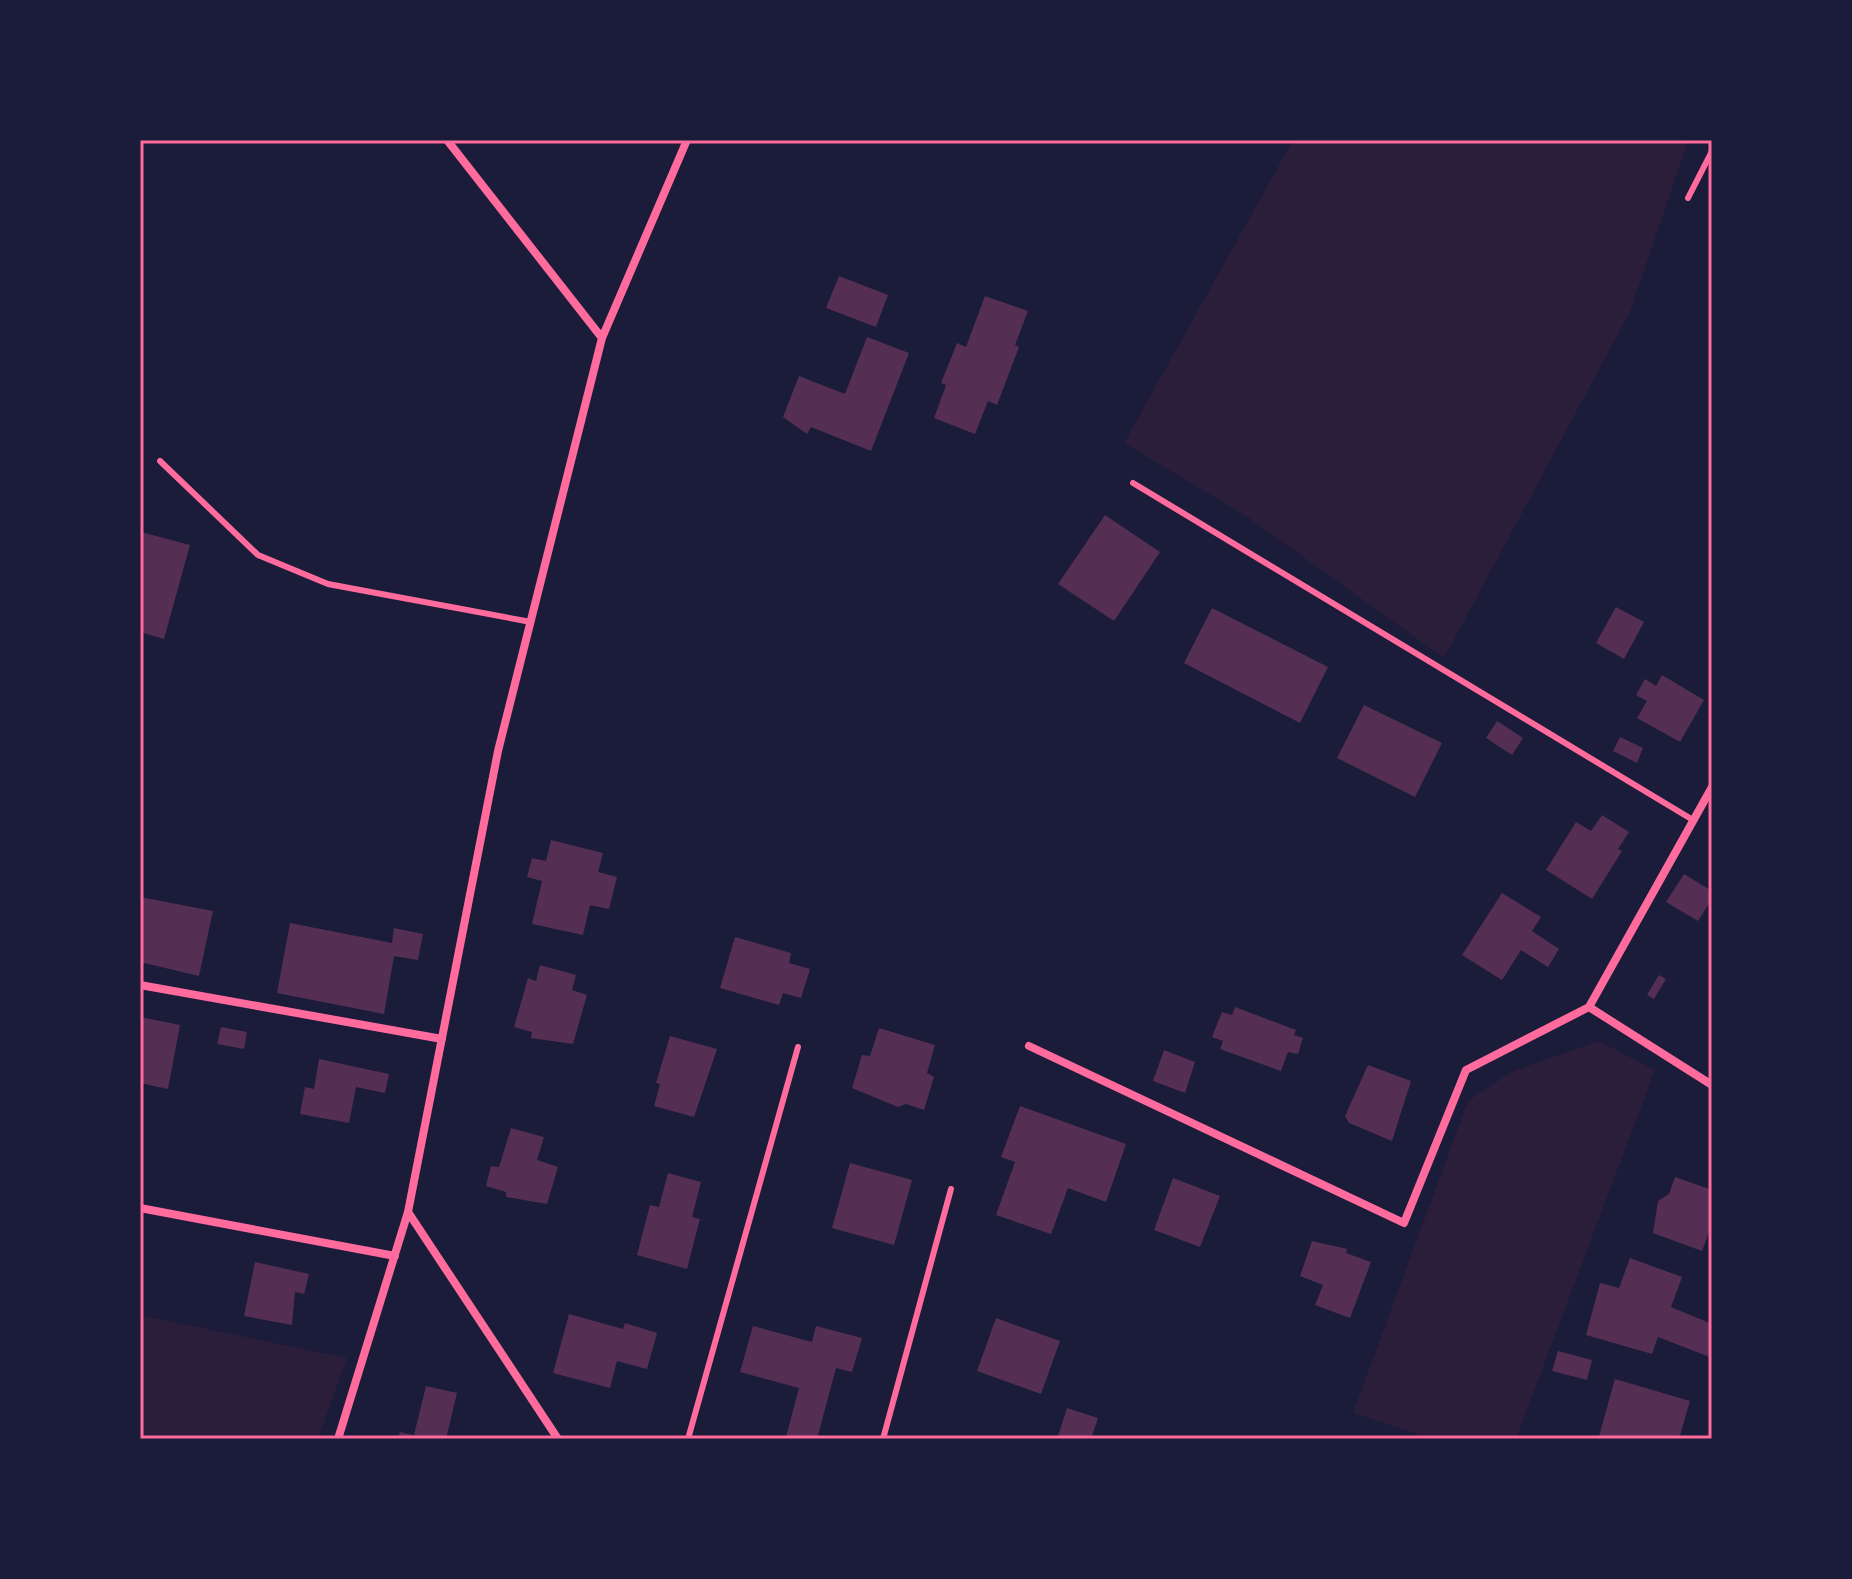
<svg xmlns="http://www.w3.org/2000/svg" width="1852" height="1579" font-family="Quicksand,sans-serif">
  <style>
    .green { fill: #2a1e3b }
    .building { fill: #542f53 }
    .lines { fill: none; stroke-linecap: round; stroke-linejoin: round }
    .service { stroke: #ff6b9d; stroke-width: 6 }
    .minor { stroke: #ff6b9d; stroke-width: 8 }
    .neatline { fill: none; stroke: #ff6b9d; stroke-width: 3 }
  </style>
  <rect width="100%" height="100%" fill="#1b1b3a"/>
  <!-- green -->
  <path class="green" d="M1293,140L1688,141L1630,312L1444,658L1246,516L1124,443Z
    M1599,1041L1655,1070L1516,1439H1432L1353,1413L1468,1101L1513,1071Z
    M140,1315L347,1358L318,1439H140Z"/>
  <!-- building -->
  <path class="building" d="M839,276L888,295L876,327L826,308Z
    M985,296L1028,311L1015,345L1019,347L997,405L988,401L975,434L934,418L946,385L941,383L957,343L966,347Z
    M867,337L909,353L871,451L811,427L807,434L783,417L799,376L845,394Z
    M1105,515L1160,552L1114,621L1058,584Z
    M141,532L190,545L164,639L140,632Z
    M1616,607L1644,622L1624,659L1596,643Z
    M1212,608L1328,667L1300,723L1184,663Z
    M1662,675L1704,700L1680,742L1637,718L1647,701L1636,695L1645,679L1656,686Z
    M1364,705L1442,743L1415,797L1337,758Z
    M1497,721L1523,738L1512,755L1486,738Z
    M1620,737L1643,748L1637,763L1613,751Z
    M1602,815L1629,832L1618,849L1622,851L1592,899L1546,870L1576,822L1591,831Z
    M551,840L603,853L598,872L617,877L609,909L590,905L583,935L532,924L542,881L527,877L532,858L546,861Z
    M1684,874L1712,891V899L1698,921L1666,902Z
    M1502,893L1541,917L1532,931L1559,949L1548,967L1521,950L1502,980L1462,955Z
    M140,897L213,911L199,976L140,962Z
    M290,923L392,943L394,928L423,934L418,960L394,956L384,1014L277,993Z
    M735,937L791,953L789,963L810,969L801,998L783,993L779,1005L720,988Z
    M540,965L576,975L572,990L587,995L573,1044L531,1038L532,1032L514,1027L528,978L536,981Z
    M1659,975L1666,979L1654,999L1647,995Z
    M1235,1007L1296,1030L1294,1035L1303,1038L1298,1054L1288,1052L1281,1071L1220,1049L1223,1041L1212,1037L1222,1012L1232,1015Z
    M140,1017L180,1025L168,1089L140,1083Z
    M221,1027L247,1032L244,1049L217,1044Z
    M879,1028L935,1045L927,1073L934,1077L924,1110L906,1104L898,1107L852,1088L862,1055L870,1056Z
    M670,1036L717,1049L694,1117L654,1106L660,1084L656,1083Z
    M1164,1050L1195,1062L1185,1093L1153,1081Z
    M319,1059L389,1074L385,1093L356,1087L349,1123L300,1114L305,1087L314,1089Z
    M1368,1065L1411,1081L1392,1141L1349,1123L1345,1116Z
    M1020,1106L1126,1144L1106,1202L1068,1188L1051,1234L996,1215L1015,1162L1001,1157Z
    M511,1128L544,1137L537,1160L558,1167L547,1204L506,1197V1192L486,1186L491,1166L499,1167Z
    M850,1163L912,1180L894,1245L832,1228Z
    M668,1173L701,1182L692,1217L700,1219L687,1269L637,1255L650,1205L659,1207Z
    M1675,1177L1712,1190V1224L1702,1251L1653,1233L1658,1201L1669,1194Z
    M1173,1178L1220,1196L1200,1247L1154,1230Z
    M1312,1241L1347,1249L1346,1253L1371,1262L1350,1318L1315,1305L1323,1285L1300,1276Z
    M1630,1258L1682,1277L1671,1307L1712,1324V1358L1658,1337L1652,1354L1586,1335L1600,1283L1619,1288Z
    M255,1262L309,1274L304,1294L295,1292L292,1325L244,1316Z
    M569,1314L623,1329L625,1323L657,1333L647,1369L617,1361L610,1388L553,1373Z
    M996,1318L1060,1341L1041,1394L977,1371Z
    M753,1326L812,1342L816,1326L862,1338L852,1372L836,1368L817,1439L786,1437L799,1388L740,1372Z
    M1558,1351L1592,1360L1587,1380L1552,1371Z
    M1615,1379L1690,1401L1679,1439H1610L1599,1436Z
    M426,1386L457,1393L446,1439H398L400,1432L414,1435Z
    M1067,1408L1098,1418L1091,1439H1057Z"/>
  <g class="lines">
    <!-- service -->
    <path class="service" d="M1688,198L1712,151
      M160,461L258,555L328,584L531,622
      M1133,483L1693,820
      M688,1439L798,1047
      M883,1439L951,1189"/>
    <!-- minor -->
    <path class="minor" d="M447,140L602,338
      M1712,787L1589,1007L1712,1085
      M140,985L442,1039
      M1029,1046L1404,1223L1466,1070L1589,1007
      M140,1208L395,1256
      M408,1212L558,1439
      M338,1439L408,1212L498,751L602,338L687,140"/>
  </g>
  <!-- border -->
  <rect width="1852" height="1579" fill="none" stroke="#1b1b3a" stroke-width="284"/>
  <rect x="142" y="142" width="1568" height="1295" class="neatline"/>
</svg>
